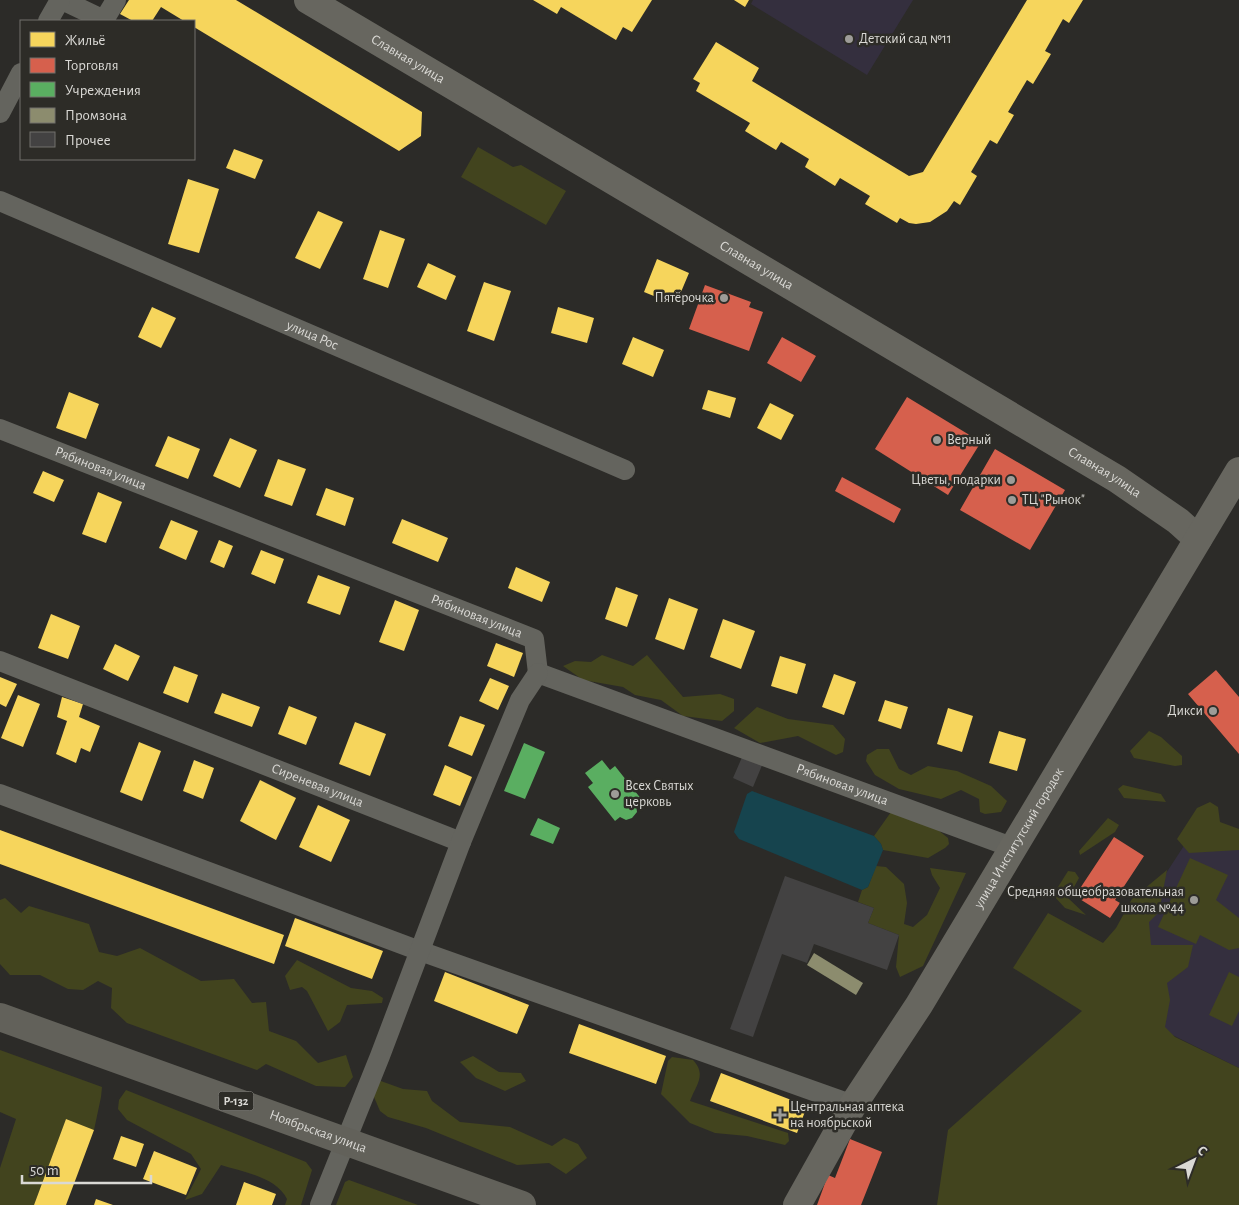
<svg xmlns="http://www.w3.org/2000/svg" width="1239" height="1205" font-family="'Alegreya Sans',sans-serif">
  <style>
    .education { fill: #342f3e }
    .green { fill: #42441e }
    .water { fill: #16444e }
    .homes { fill: #f6d55c }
    .shops { fill: #d6604d }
    .public { fill: #5aae61 }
    .industry { fill: #8c8c6e }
    .building { fill: #434242 }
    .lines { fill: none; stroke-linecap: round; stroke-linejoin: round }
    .street { stroke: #64645e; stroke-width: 20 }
    .secondary { stroke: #67665f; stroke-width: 28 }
    .highway { stroke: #62615a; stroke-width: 28 }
    .poi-dot { fill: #9d9c98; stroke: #2d2c27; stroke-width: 2 }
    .labels { text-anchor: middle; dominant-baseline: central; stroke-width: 5; stroke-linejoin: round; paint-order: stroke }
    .shield { fill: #2d2c27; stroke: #a6a5a1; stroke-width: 1 }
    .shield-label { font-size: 12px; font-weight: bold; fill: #dad9d5 }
    .poi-label { font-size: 14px; fill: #dad9d5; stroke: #2d2c27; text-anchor: start }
    .street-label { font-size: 14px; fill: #dad9d5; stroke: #2d2c27 }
  </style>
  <rect width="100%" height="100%" fill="#2c2b28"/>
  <!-- education -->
  <path class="education" d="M753,0H913L867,75L751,4Z
    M1189,838L1239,842V1068L1088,993Z"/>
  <!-- green -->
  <path class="green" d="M478,147L513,167L521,165L566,191L546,225L461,177Z
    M602,655L633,666L647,655L683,697L720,694L734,699V711L722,721L683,716L661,700L635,695L623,687L583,680L563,666L575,661L591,662Z
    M757,707L788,719L833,725L845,739L843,752L836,755L798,736L760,743L734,728Z
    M1149,731L1161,737L1182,756V765L1175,766L1134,758L1130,751Z
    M877,749H889L899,769L911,775L928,766L957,771L991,786L1007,801L1001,812L985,814L980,812L979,799L961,790L941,799L899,789L875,775L866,761L867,755Z
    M1123,785L1161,794L1166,802L1124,798L1118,789Z
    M1210,802L1218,807L1220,822L1239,829V850L1189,853L1177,839L1197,808Z
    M891,812L933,826L948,838L949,844L945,848L928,858L883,850L881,844L874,836Z
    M1108,818L1119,825L1115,832L1080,855L1079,851Z
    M1190,858L1228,875L1216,900L1239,918V948L1229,950L1200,935L1196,944L1158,927Z
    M876,866L886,867L904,884L907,903L904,924L913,927L927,915L940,888L932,875L930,868L966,873L923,966L900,977L896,967L899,935L868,923L874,908L858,902L862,890L868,887Z
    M1167,870L1159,912L1149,922L1151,945H1193L1188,967L1167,983L1170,1000L1165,1027L1175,1037L1239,1068V1205H937L948,1130L1082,1011L1013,968L1048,913L1103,943L1116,928L1132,899Z
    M1068,871L1075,872L1079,878L1068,898L1086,915L1065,908L1053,895Z
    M5,898L21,913L29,906L89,924L99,952L117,956L140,948L201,981L234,979L252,1003L266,1002L269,1031L296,1041L318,1063L346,1055L353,1077L345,1087L316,1086L266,1064L257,1070L127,1023L111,1008L112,988L98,981L83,990L68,989L40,975H10L0,964V900Z
    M297,960L351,988L372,991L383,998L382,1003L347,1005L340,1022L328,1031L307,991L302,987L290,990L285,976Z
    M1229,972L1239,977V1011L1232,1026L1209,1015Z
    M0,1050L102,1087L101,1097L94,1130L66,1119L34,1205H0V1168L16,1119L0,1112Z
    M473,1056L499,1072L521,1073L526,1081L505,1091L476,1078L460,1062Z
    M672,1057L693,1060C707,1075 696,1085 690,1101L788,1133L789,1141L785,1145L747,1136L715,1133L690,1123L661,1094L668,1061Z
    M378,1080L403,1089L427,1091L432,1101L460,1122L510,1127L552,1146L564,1138L578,1144L587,1158L566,1174L549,1163L517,1165L426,1128L388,1117L380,1111L371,1090Z
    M126,1090L306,1162L312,1170L301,1205H285L287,1199C276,1177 243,1172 221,1165L202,1194L185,1200L201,1169L191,1154L127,1120L118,1109L119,1100Z
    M349,1180L418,1205H336L345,1182Z"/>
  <!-- water -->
  <path class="water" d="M752,791L874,836L881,844L883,850L868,887L862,890L739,839L734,832L747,794Z"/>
  <!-- homes -->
  <path class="homes" d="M129,0H236L422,112L421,136L399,151L194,27V21H184L161,7L152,21H133L120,14Z
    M533,0H652L632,32L623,27L616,40L561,7L557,14Z
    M734,0H749L745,7Z
    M1027,0H1083L1069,23L1063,19L1045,51L1051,54L1033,84L1027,80L1008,112L1014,115L997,144L990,140L971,172L977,176L960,205L954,201L947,211L930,222L916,224L909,223L900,218L897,223L865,204L870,196L840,178L835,186L805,167L809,159L781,142L776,150L745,131L750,123L696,91L700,83L693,79L716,42L759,68L752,81L909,176L923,172Z
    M234,149L263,160L255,179L226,168Z
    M188,179L219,189L199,253L168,244Z
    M318,211L343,222L320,269L295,258Z
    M380,230L405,239L388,288L363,279Z
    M657,259L689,273L681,292L676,290L671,303L644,292Z
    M428,263L456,276L446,300L417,287Z
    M484,282L511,291L494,341L467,331Z
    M152,307L176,318L161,348L138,337Z
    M558,307L594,318L587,343L551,333Z
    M633,337L664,350L653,377L622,364Z
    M708,390L736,398L730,418L702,409Z
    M69,392L99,404L86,439L56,428Z
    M770,403L794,415L781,440L757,428Z
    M168,436L200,449L188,479L155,466Z
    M230,438L257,450L240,488L213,476Z
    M278,459L306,469L292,506L264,496Z
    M43,471L64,480L54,502L33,493Z
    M326,488L354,498L345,526L316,515Z
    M98,492L122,502L106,543L82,534Z
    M402,519L448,538L438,562L392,543Z
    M171,520L198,531L186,560L159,548Z
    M219,540L233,546L224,568L210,562Z
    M261,550L284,559L275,584L251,574Z
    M516,567L550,582L542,602L508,588Z
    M318,575L350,587L340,615L307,603Z
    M616,587L638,595L627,627L605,619Z
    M669,598L698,609L684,650L655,639Z
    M395,600L419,610L404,651L379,642Z
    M51,614L80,626L68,659L38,648Z
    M723,619L755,631L741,669L710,657Z
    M496,643L523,653L514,677L487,666Z
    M115,644L140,656L128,681L103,669Z
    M780,656L806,664L797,694L771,686Z
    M174,666L198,675L188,703L163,693Z
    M834,674L856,682L844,715L822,707Z
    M0,677L17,684L6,707L0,704Z
    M490,678L509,686L498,710L479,701Z
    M222,693L260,707L252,727L214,713Z
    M18,695L40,704L23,747L1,738Z
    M62,697L83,704L79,717L100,726L90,752L81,748L76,763L56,754L67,721L57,717Z
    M885,700L908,707L901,729L878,721Z
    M289,706L317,717L306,745L278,734Z
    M948,708L973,716L962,752L937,744Z
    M460,716L485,725L472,756L448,746Z
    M355,722L386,734L370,776L339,764Z
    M999,731L1026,739L1017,771L989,763Z
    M139,742L161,751L142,801L120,792Z
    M194,760L214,768L203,799L183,791Z
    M445,765L472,777L460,806L433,795Z
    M260,780L296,798L276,840L240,821Z
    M318,805L350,820L331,862L299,847Z
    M0,830L284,935L274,964L0,864Z
    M295,918L383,951L372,979L285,946Z
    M445,972L529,1005L517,1034L434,1001Z
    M579,1024L666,1056L656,1084L569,1053Z
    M721,1073L807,1106L797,1133L710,1101Z
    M66,1119L94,1130L78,1173L66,1205H34Z
    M121,1136L144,1144L136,1167L113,1159Z
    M154,1151L197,1168L186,1195L143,1179Z
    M244,1182L276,1194L272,1205H236Z
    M96,1199L113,1205H94Z"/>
  <!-- shops -->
  <path class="shops" d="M705,285L751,302L749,307L763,312L749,351L689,329Z
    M782,337L816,356L801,382L767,363Z
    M907,397L981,442L948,495L875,449Z
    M995,449L1065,490L1030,550L960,510Z
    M842,477L901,509L894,523L835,491Z
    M1216,670L1239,697V754L1188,694Z
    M1114,837L1144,856L1115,900L1120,903L1110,918L1075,896Z
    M850,1139L882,1152L861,1205H817L828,1175L835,1178Z"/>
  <!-- public -->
  <path class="public" d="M524,743L545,752L525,799L504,791Z
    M602,760L610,770L615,766L642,800L636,805L637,812L632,818L626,820L620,817L615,821L588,787L593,783L585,773Z
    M538,818L560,828L553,844L530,835Z"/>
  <!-- industry -->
  <path class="industry" d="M814,953L863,983L856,995L807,965Z"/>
  <!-- building -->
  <path class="building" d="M743,755L763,763L753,787L733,778Z
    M785,876L874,908L868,923L899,935L887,970L814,944L807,963L782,954L753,1037L730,1029Z"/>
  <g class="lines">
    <!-- street -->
    <g class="street">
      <path d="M62,0L104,20L116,0"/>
      <path d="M48,21L60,0"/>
      <path d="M0,113L21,73"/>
      <path id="s1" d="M0,201L625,470"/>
      <path id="s2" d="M0,429L534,639L538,673"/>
      <path id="s3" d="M0,661L461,842"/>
      <path id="s4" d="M538,673L1014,848"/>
      <path d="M0,794L420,951L853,1105"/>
      <path d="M320,1205L380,1056L461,842L520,700L538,673"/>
    </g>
    <!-- secondary -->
    <g class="secondary">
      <path id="s5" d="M308,0L1117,479L1178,521L1198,539"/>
      <path id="s6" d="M797,1205L853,1105L919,1005L1239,471"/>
    </g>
    <!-- highway -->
    <path class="highway" id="s7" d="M0,1017L522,1205"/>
  </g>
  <!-- markers -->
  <g class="poi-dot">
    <circle cx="849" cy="39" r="5"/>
    <circle cx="724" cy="298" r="5"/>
    <circle cx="937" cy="440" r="5"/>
    <circle cx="1011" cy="480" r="5"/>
    <circle cx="1012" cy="500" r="5"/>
    <circle cx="1213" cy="711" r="5"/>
    <circle cx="615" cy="794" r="5"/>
    <circle cx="1194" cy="900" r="5"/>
    <path d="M777.5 1107.5h5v5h5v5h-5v5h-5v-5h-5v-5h5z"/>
  </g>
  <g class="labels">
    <!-- shield labels -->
    <rect class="shield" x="218.5" y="1091.5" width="35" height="19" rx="4"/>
    <g class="shield-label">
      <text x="236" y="1101">Р-132</text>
    </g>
    <!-- poi labels -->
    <g class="poi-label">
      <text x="859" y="39">Детский сад №11</text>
      <text x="714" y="298" text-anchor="end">Пятёрочка</text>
      <text x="947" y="440">Верный</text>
      <text x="1001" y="480" text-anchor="end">Цветы, подарки</text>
      <text x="1022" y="500">ТЦ "Рынок"</text>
      <text x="1203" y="711" text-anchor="end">Дикси</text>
      <text x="625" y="786">Всех Святых<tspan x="625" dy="16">церковь</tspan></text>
      <text x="1184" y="892" text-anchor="end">Средняя общеобразовательная<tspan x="1184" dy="16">школа №44</tspan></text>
      <text x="790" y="1107">Центральная аптека<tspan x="790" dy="16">на ноябрьской</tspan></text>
    </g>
    <!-- street labels -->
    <g class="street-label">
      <text stroke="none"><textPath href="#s5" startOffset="116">Славная улица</textPath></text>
      <text stroke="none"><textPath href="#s5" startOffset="521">Славная улица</textPath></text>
      <text stroke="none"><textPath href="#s1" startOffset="340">улица Рос</textPath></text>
      <text stroke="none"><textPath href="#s2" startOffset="108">Рябиновая улица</textPath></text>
      <text stroke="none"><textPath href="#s5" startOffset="926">Славная улица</textPath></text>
      <text stroke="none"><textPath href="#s2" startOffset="512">Рябиновая улица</textPath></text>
      <text stroke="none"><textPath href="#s4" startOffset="324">Рябиновая улица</textPath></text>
      <text stroke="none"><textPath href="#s3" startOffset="341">Сиреневая улица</textPath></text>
      <text stroke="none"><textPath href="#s6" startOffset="429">улица Институтский городок</textPath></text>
      <text stroke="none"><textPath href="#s7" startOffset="338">Ноябрьская улица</textPath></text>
    </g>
  </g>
  <!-- legend -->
  <rect x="20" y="20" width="175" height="140" fill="#2d2c27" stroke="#72716d"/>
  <rect x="30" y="32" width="25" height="15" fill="#f6d55c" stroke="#72716d"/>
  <text x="65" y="45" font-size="15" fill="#dad9d5">Жильё</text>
  <rect x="30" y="58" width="25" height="15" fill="#d6604d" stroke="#72716d"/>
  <text x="65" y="70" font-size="15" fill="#dad9d5">Торговля</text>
  <rect x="30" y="82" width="25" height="15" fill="#5aae61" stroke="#72716d"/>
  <text x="65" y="95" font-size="15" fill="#dad9d5">Учреждения</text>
  <rect x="30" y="108" width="25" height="15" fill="#8c8c6e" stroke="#72716d"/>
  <text x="65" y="120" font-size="15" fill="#dad9d5">Промзона</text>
  <rect x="30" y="132" width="25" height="15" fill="#434242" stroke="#72716d"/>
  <text x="65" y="145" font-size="15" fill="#dad9d5">Прочее</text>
  <!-- north arrow -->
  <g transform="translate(1194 1160) rotate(42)" stroke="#2d2c27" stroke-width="4" paint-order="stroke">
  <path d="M0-4L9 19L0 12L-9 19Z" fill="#dad9d5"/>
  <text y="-8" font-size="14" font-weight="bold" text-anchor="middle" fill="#dad9d5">С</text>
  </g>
  <!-- scale -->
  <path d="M22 1175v8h129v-8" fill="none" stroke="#dad9d5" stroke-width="2.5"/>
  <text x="30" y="1175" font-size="15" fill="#dad9d5" stroke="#2d2c27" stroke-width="4" paint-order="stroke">50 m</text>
</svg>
